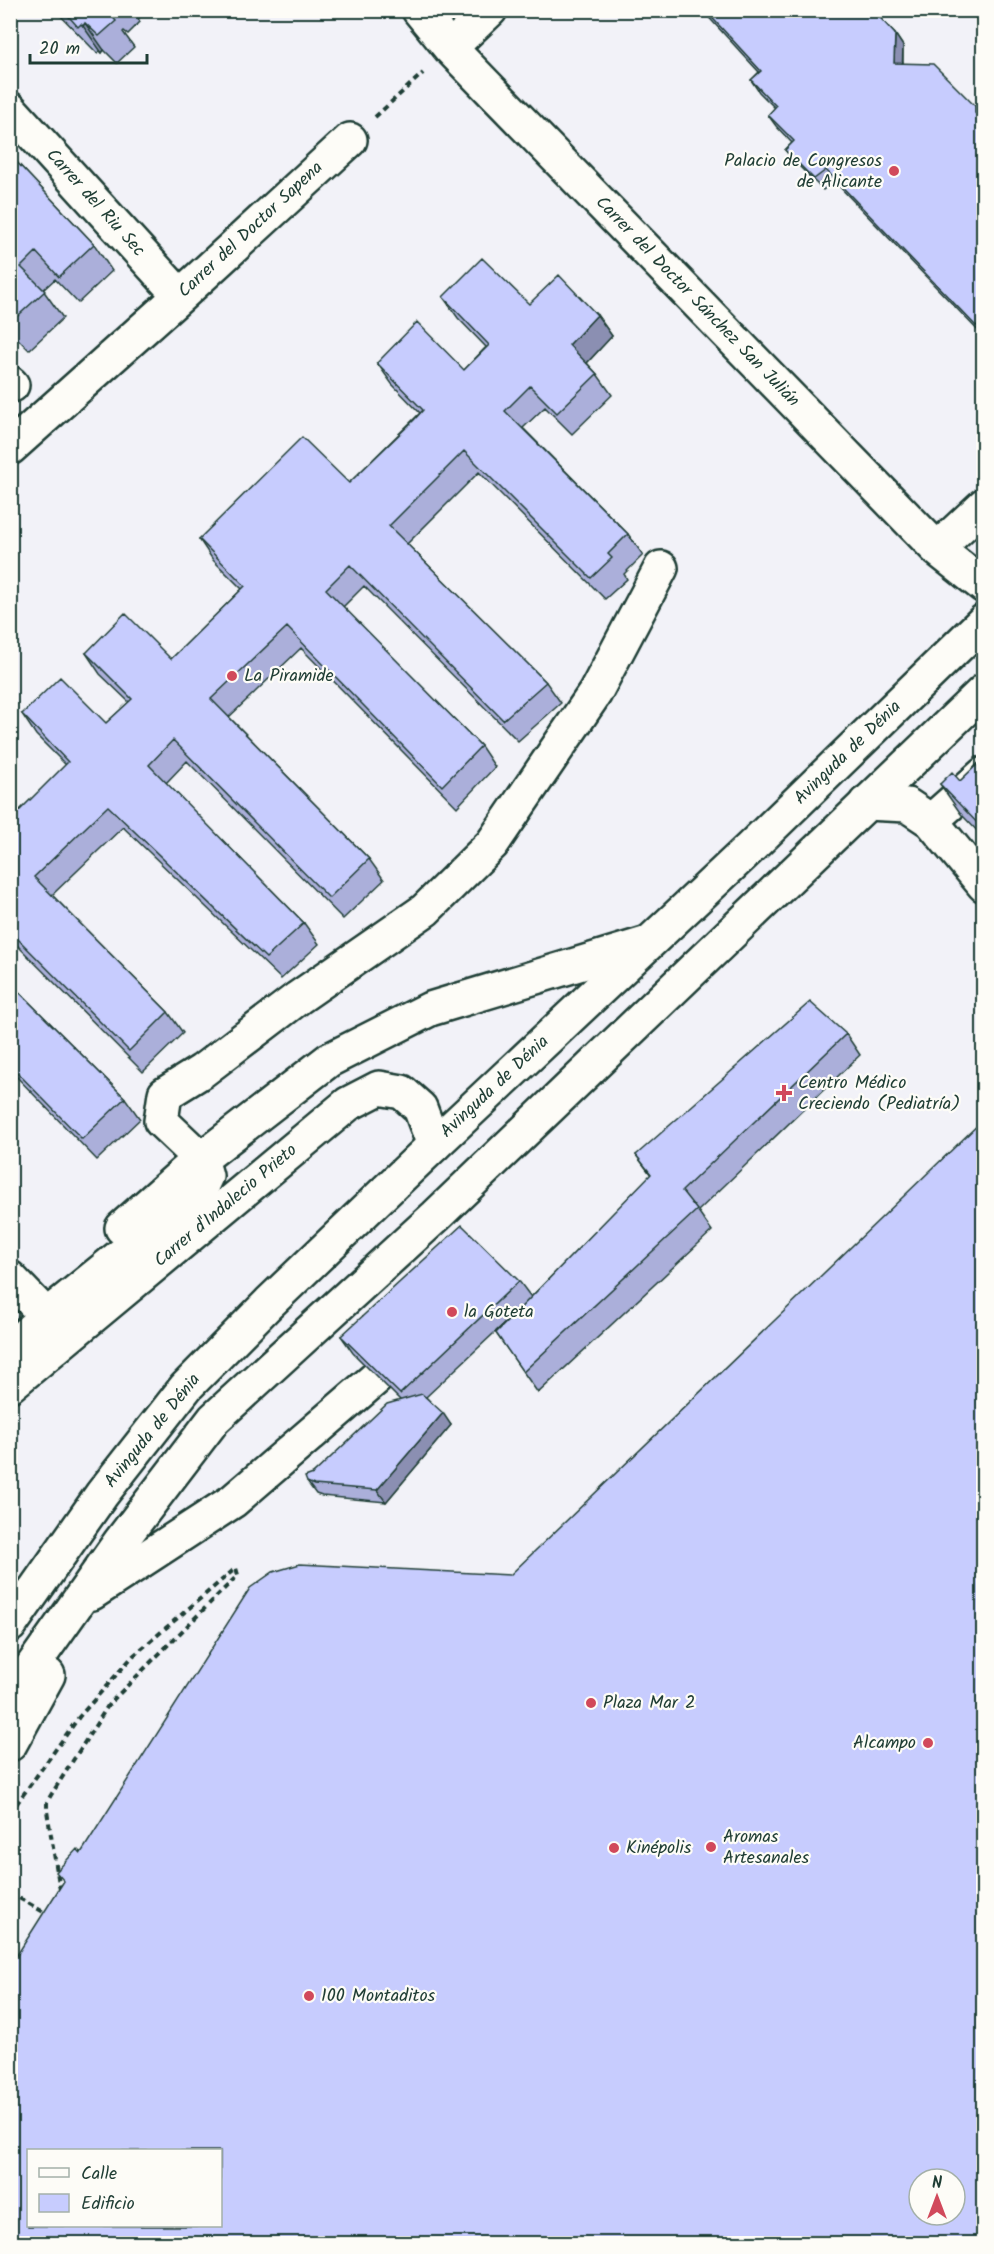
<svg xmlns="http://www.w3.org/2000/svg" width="994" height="2254" font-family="Kalam,sans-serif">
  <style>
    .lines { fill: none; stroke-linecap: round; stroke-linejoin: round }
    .minor-casing { stroke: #1f3d34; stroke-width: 38 }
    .major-casing { stroke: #1f3d34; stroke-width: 38 }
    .path { stroke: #1f3d34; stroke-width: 4; stroke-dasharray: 6 4.5; stroke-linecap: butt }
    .minor { stroke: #fdfcf7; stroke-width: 33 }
    .major { stroke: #fdfcf7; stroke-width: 33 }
    .path-bridge { stroke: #1f3d34; stroke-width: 4; stroke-dasharray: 6 4.5; stroke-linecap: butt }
    .wall { fill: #abafda; stroke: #1f3d34; stroke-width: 1.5 }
    .shaded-wall { fill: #8b8fb2; stroke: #1f3d34; stroke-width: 1.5 }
    .building { fill: #c7ccfe; stroke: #1f3d34; stroke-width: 1.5; fill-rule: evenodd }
    .poi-dot { fill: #d1495b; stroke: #fdfcf7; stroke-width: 2 }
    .labels { text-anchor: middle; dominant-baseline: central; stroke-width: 4.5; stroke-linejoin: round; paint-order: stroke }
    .poi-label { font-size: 18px; fill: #1f3d34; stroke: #fdfcf7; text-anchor: start }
    .street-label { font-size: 18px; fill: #1f3d34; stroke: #fdfcf7 }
  </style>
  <rect width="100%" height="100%" fill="#f2f2f8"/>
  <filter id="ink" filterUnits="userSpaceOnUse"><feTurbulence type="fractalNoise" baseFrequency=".0167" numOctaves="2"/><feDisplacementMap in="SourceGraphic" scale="12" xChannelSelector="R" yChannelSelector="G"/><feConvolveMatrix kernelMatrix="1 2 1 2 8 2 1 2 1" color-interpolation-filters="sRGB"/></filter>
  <g filter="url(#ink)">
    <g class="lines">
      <defs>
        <path id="minor" d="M419,10L450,48L937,549L984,586
          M450,48L490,10
          M10,109L180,296
          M10,383L12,385
          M10,448L180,296L350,140
          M937,549L984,505
          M866,803L907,805L931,821L984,885
          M931,821L984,774
          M122,1228L193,1165L329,1060L430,1009L648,943
          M10,1278L36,1305
          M10,1349L45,1317L198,1193L206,1176L201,1159L161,1121L165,1094L202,1071L298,998L425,910L492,844L595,693L661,568
          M10,1385L348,1104L379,1088L402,1092L420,1108L434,1145
          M92,1593L233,1501L376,1378"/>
        <path id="major" d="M10,1625L102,1494L186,1387L269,1303L434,1145L750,848L984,621
          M10,1698L120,1542L214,1419L436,1216L984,691
          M10,1744L48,1675"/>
      </defs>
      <!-- minor casing -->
      <use href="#minor" class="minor-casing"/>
      <!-- major casing -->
      <use href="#major" class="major-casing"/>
      <!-- path -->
      <path class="path" d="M375,117L423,73
        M10,1813L79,1717L133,1656L236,1568L238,1575L109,1704L51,1795L47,1802V1811L60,1890"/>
      <!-- minor -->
      <use href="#minor" class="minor"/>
      <!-- major -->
      <use href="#major" class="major"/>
      <!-- path-bridge -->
      <path class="path-bridge" d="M10,1893L49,1915"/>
    </g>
    <!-- wall -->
    <path class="wall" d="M55,10H134L139,18H138L140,22L128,34L124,31L123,32L134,47L117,63L104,50L102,53L100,51L97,53Z
      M702,10H873L895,34L903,46V64L975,106L984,119V337L834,181L823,190L794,161L785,150L792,143L776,126L768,115L775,108L759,92L751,80L759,72Z
      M10,155L94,244L112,271L78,303L55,279L43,290L63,318L29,350L10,331Z
      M443,297L529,304L597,315L612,336L587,363L597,374L612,395L572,434L545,407L523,428L628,534L643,555L624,574L627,579L605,599L479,472L407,544L546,682L561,703L518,741L364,586L343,607L481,746L495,767L457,807L301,648L229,717L369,859L384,880L343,919L187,761L166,783L304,923L319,944L281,979L123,827L52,895L168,1012L183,1033L143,1072L10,938V820L66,765L36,735L22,714L106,723L129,702L100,674L86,653L171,659L242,589L213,560L199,539L349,483L420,413L392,384L377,363L464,370L486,347L458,318Z
      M984,758V838L961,814L940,784L960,781Z
      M10,983L125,1098L140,1119L97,1160L10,1070Z
      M846,1034L860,1055L698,1211L712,1231L538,1393L496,1333L527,1302L426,1397L451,1425L386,1502L322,1496L316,1494L307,1482L313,1474L400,1400L353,1353L341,1336L519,1281L531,1297L651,1175L636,1155Z"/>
    <!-- shaded-wall -->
    <path class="shaded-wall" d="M85,23L104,50L102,53L83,26Z
      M895,34L903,46L902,75L894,63Z
      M975,106L983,118V125L975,113Z
      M597,315L612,336L584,366L569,345Z
      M443,1413L451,1425L386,1502L377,1490Z"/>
    <!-- building -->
    <path class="building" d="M63,10H106L116,21L99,36L85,23L83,26L81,24L78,27Z
      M705,10H873L895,34L894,63L933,64L975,106V113L981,120L984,119V320L976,326L826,170L814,179L785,150L794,141L768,115L776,106L751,80L761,71Z
      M10,155L94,244L59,277L36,252L21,267L45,291L10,323Z
      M482,258L529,304L559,275L597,315L569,345L597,374L557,413L530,386L505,411L628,534L608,554L612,558L591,578L464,451L389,526L546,682L503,720L350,565L326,589L481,746L442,786L287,627L211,699L369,859L329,898L173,740L149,765L304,923L266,958L108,806L34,877L168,1012L129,1051L10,931V820L68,762L22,714L60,677L106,723L132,699L86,653L125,613L171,659L245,586L199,539L302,437L349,483L414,420L423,410L377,363L417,322L464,370L489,345L443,297Z
      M984,758V830L940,784L952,772L960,781Z
      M10,983L125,1098L82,1139L10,1065Z
      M810,1002L846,1034L682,1191L697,1210L523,1372L496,1333L651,1174L636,1155Z
      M984,1119V2244H10V1966L64,1881L56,1872L77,1849L81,1853L250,1588L273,1572L300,1564L510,1575ZM28,2151H220V2226H28ZM919,2179H955V2215H919Z
      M462,1225L519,1281L400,1394L341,1336Z
      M422,1394L443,1413L377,1490L314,1485L307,1482L305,1477L313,1474L387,1404Z"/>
  </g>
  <!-- markers -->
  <g class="poi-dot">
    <circle cx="894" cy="171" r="6"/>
    <circle cx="232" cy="676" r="6"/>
    <path d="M781 1084h6v6h6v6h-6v6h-6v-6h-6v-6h6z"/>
    <circle cx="452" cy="1312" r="6"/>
    <circle cx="591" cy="1703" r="6"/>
    <circle cx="928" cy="1743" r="6"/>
    <circle cx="711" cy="1847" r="6"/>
    <circle cx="614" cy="1848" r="6"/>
    <circle cx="309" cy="1996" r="6"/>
  </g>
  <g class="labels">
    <!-- poi labels -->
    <g class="poi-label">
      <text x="882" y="161" text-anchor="end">Palacio de Congresos<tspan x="882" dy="21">de Alicante</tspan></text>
      <text x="244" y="676">La Piramide</text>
      <text x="798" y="1083">Centro Médico<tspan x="798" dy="21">Creciendo (Pediatría)</tspan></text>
      <text x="464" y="1312">la Goteta</text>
      <text x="603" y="1703">Plaza Mar 2</text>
      <text x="916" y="1743" text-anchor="end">Alcampo</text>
      <text x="723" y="1837">Aromas<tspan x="723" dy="21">Artesanales</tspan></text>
      <text x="626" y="1848">Kinépolis</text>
      <text x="321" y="1996">100 Montaditos</text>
    </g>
    <!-- street labels -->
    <g class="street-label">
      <text transform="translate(95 203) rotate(48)">Carrer del Riu Sec</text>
      <text transform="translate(251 230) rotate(-43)">Carrer del Doctor Sapena</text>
      <text transform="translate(697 302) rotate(46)">Carrer del Doctor Sánchez San Julián</text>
      <text transform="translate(848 753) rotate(-44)">Avinguda de Dénia</text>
      <text transform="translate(495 1087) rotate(-43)">Avinguda de Dénia</text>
      <text transform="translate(226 1206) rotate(-40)">Carrer d'Indalecio Prieto</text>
      <text transform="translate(153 1431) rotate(-51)">Avinguda de Dénia</text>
    </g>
  </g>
  <!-- margin -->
  <rect width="994" height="2254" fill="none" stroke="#fdfcf7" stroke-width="36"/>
  <rect x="18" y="18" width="958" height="2218" fill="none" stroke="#1f3d34" stroke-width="2" filter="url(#ink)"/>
  <!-- legend -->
  <rect x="27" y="2149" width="195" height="78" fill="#fdfcf7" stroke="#a4b0a9" stroke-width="1.5"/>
  <rect x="39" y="2168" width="30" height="9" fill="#fdfcf7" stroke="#a4b0a9" stroke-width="1.5"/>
  <text x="81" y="2179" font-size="18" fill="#1f3d34">Calle</text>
  <rect x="39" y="2194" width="30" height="18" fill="#c7ccfe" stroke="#a4b0a9" stroke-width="1.5"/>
  <text x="81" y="2209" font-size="18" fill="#1f3d34">Edificio</text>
  <!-- north arrow -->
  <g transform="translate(937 2197)"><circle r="28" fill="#fdfcf7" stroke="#a4b0a9" stroke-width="1.5"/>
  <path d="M0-4.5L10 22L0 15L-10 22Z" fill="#d1495b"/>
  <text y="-9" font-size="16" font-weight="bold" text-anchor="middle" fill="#1f3d34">N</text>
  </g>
  <!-- scale -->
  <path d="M30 54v9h117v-9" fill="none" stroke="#1f3d34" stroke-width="3"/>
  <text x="39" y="54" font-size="18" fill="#1f3d34" stroke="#fdfcf7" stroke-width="4.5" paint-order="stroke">20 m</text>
</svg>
